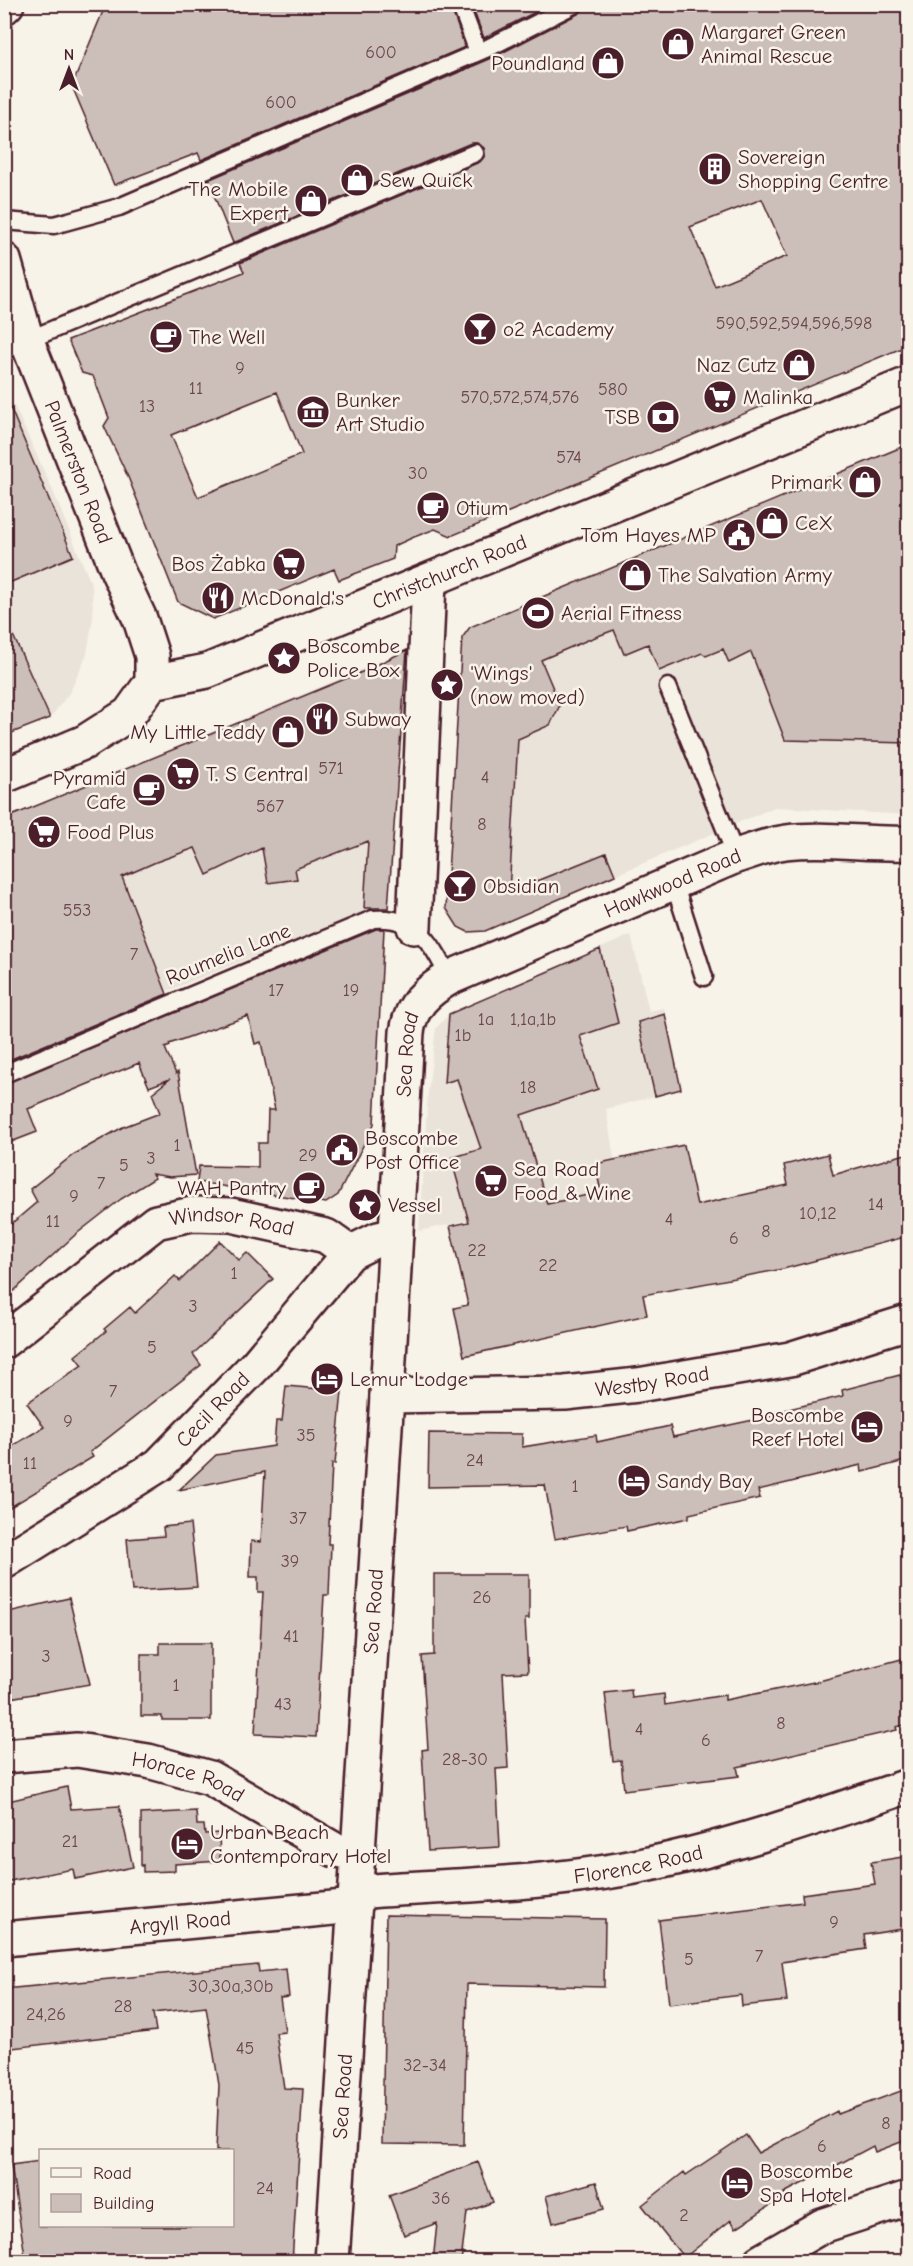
<svg xmlns="http://www.w3.org/2000/svg" width="913" height="2266" font-family="'Comic Neue',sans-serif">
  <style>
    .built { fill: #eae3da }
    .building { fill: #ccbfb9; stroke: #4a1f2b; stroke-width: 1.5; fill-rule: evenodd }
    .lines { fill: none; stroke-linecap: round; stroke-linejoin: round }
    .lane-casing { stroke: #4a1f2b; stroke-width: 21 }
    .street-casing { stroke: #4a1f2b; stroke-width: 38 }
    .secondary-casing { stroke: #4a1f2b; stroke-width: 38 }
    .primary-casing { stroke: #4a1f2b; stroke-width: 38 }
    .lane { stroke: #f7f3e8; stroke-width: 16 }
    .street { stroke: #f7f3e8; stroke-width: 33 }
    .secondary { stroke: #f7f3e8; stroke-width: 33 }
    .primary { stroke: #f7f3e8; stroke-width: 33 }
    .labels { text-anchor: middle; dominant-baseline: central; stroke-width: 5; stroke-linejoin: round; paint-order: stroke }
    .number-label { font-size: 18px; fill: #6a474e }
    .poi-label { font-size: 21px; fill: #4a1f2b; stroke: #f7f3e8; text-anchor: start }
    .street-label { font-size: 21px; fill: #4a1f2b; stroke: #f7f3e8 }
  </style>
  <rect width="100%" height="100%" fill="#f7f3e8"/>
  <filter id="ink" filterUnits="userSpaceOnUse"><feTurbulence type="fractalNoise" baseFrequency=".0167" numOctaves="2"/><feDisplacementMap in="SourceGraphic" scale="12" xChannelSelector="R" yChannelSelector="G"/><feConvolveMatrix kernelMatrix="1 2 1 2 8 2 1 2 1" color-interpolation-filters="sRGB"/></filter>
  <g filter="url(#ink)">
    <!-- built -->
    <path class="built" d="M4,383L53,491L92,586L93,618L87,654L70,692L50,718L5,737Z
      M908,444V815L775,807L592,885L468,932L458,927L446,908L453,789L545,596Z
      M399,654L406,660L384,904L100,1018L5,819Z
      M631,935L649,1011L664,1008L681,1089L606,1109L619,1188L419,1231L428,1092L436,1028L449,1014Z"/>
    <!-- building -->
    <path class="building" d="M106,4H450L465,47L201,160L198,153L114,185L72,86Z
      M471,4H551L484,38Z
      M585,4H909V345L451,536L435,529L414,537L394,546L393,559L339,580L334,569L213,619L178,602L128,477L104,426L109,418L93,376L82,373L68,340L244,272L240,263L480,162L485,155L484,148L477,143H471L233,243L208,180L492,58L580,13ZM762,199L787,256L715,286L690,227ZM277,392L302,454L198,497L171,435Z
      M4,393L73,556L4,585Z
      M909,444V743L785,740L751,652L729,663L723,649L706,656L702,653L659,671L648,644L624,654L614,630L590,639L541,660L560,705L550,725L518,739L509,892L606,853L615,875L485,931L468,932L458,927L446,908L462,638L470,627Z
      M4,615L50,718L4,736Z
      M407,650L388,908H364L368,841L295,869L297,879L268,883L262,848L207,875L195,848L156,862L122,877L167,994L4,1062V819L362,672Z
      M376,929H384L374,1124L338,1195L326,1203L197,1182L199,1166L258,1167V1143H267L268,1110H275L261,1042L255,1044L248,1016L169,1044L170,1046L165,1048L176,1074L178,1072L196,1175L170,1177L152,1174L155,1178L121,1199L75,1235L4,1300V1230L37,1202L30,1189L73,1155L123,1127L160,1113L152,1093L170,1079L149,1087L139,1063L28,1109L37,1132L11,1142L4,1127V1084Z
      M600,949L618,1023L580,1036L598,1089L521,1115L547,1204L601,1192L595,1164L684,1145L697,1205L788,1185L784,1165L828,1154L833,1175L909,1153V1236L783,1269L643,1295L647,1315L464,1356L454,1308L468,1305L450,1226L469,1222L451,1158L481,1149L457,1079L444,1083L449,1014Z
      M665,1014L681,1089L655,1096L638,1022Z
      M220,1241L239,1260L247,1253L273,1279L193,1354L201,1365L90,1452L93,1457L4,1511V1451L44,1427L27,1403L82,1365L75,1356L106,1331L104,1329L130,1307L135,1313L175,1276L180,1281Z
      M900,1375L909,1406V1460L862,1472L861,1465L758,1490L760,1498L689,1514V1518L627,1531L626,1526L555,1539L545,1485L428,1487L429,1433L522,1434V1447L596,1435L597,1442L670,1426L673,1437L772,1416V1413L843,1396L842,1390Z
      M286,1386L342,1391L335,1464H332L328,1544H331L329,1595H324L316,1737L255,1734L263,1592H258V1577H250L251,1541L261,1542L265,1472L179,1490L216,1455L274,1446L276,1421H282Z
      M190,1524L197,1587L132,1591L127,1539L164,1536L163,1527Z
      M434,1574H529V1619H525L528,1672L503,1673L508,1768L496,1769L500,1847L428,1851L422,1750L428,1749L422,1656L434,1655Z
      M69,1598L90,1684L4,1699V1613Z
      M160,1643H211V1720H162V1716H141V1654H160Z
      M909,1657V1724L896,1727L897,1730L737,1767L739,1776L624,1790L621,1760L613,1761L605,1693L631,1690L632,1698L664,1694L665,1705L725,1695V1700L819,1681Z
      M67,1787L71,1809L119,1806L133,1867L75,1879L73,1869L4,1882V1802Z
      M196,1811L197,1825H204L205,1834L219,1833L220,1861L175,1864V1871L143,1872V1865L141,1866V1814Z
      M909,1856V1928L864,1935L866,1949L782,1962L787,2001L742,2006L741,1995L669,2004L659,1920L803,1902L802,1894L875,1884L871,1862Z
      M386,1915L605,1919L604,1987L467,1984L464,2145L382,2144Z
      M258,1965L259,1972L286,1969L289,1997L280,1998L285,2032L276,2033L284,2088L303,2089L292,2262H26L11,2165L40,2161V2226H232V2151H216L219,2085L206,2007L153,2013L156,2031L4,2049V1989Z
      M909,2088V2139L875,2152L873,2146L784,2193L786,2195L736,2228L731,2220L684,2258L642,2205L684,2172L686,2175L746,2135L758,2153L837,2111L838,2114Z
      M478,2162L493,2202L467,2212L461,2262H433L437,2223L404,2235L389,2195Z
      M596,2182L604,2209L553,2223L546,2196Z"/>
    <g class="lines">
      <defs>
        <path id="lane" d="M460,4L478,52
          M4,221L54,225L119,207L488,48L575,4
          M4,350L475,153
          M668,687L736,856
          M674,883L704,977
          M4,1074L373,919C416,915 433,943 449,978"/>
        <g id="street">
          <path id="s1" d="M152,682L207,671L908,384"/>
          <path d="M414,927L429,582"/>
          <path id="s2" d="M449,978L736,856C752,851 770,844 786,842C827,837 868,845 908,843"/>
          <path id="s3" d="M4,1341L156,1222L192,1214L231,1215L326,1236L350,1253"/>
          <path id="s4" d="M387,1396L565,1393L638,1385L790,1359L908,1322"/>
          <path id="s5" d="M4,1562L159,1465L256,1365L350,1253L378,1239L396,1235"/>
          <path id="s6" d="M4,1756L77,1750L148,1761L210,1778L335,1850L357,1853"/>
          <path id="s7" d="M356,1892C445,1885 536,1885 624,1869C721,1851 815,1818 908,1786"/>
          <path id="s8" d="M4,1939L355,1906"/>
          <path d="M760,2262L822,2226L908,2198"/>
        </g>
        <g id="secondary">
          <path id="s9" d="M332,2262L387,1396L407,1032C411,1005 426,992 449,978"/>
        </g>
        <g id="primary">
          <path d="M4,7L7,4"/>
          <path id="s10" d="M4,260L27,341L118,572L140,619L152,656V682L129,714L85,742L4,776"/>
        </g>
      </defs>
      <!-- lane casing -->
      <use href="#lane" class="lane-casing"/>
      <!-- street casing -->
      <use href="#street" class="street-casing"/>
      <!-- secondary casing -->
      <use href="#secondary" class="secondary-casing"/>
      <!-- primary casing -->
      <use href="#primary" class="primary-casing"/>
      <!-- lane -->
      <use href="#lane" class="lane"/>
      <!-- street -->
      <use href="#street" class="street"/>
      <!-- secondary -->
      <use href="#secondary" class="secondary"/>
      <!-- primary -->
      <use href="#primary" class="primary"/>
    </g>
  </g>
  <!-- icons -->
  <defs>
    <symbol id="shop-disc" viewBox="-11 -11 22 22"><circle r="9.5" fill="#4a1f2b" stroke="#f7f3e8"/><path d="M-5-2.5h2.3a2.7 3.5 0 0 1 5.4 0H5L5.5 6h-11ZM-1.5-2.5h3a1.5 2.3 0 0 0-3 0Z" fill="#fff"/></symbol>
    <symbol id="building-disc" viewBox="-11 -11 22 22"><circle r="9.5" fill="#4a1f2b" stroke="#f7f3e8"/><path d="M-4-6H4V6H1V3H-1V6H-4ZM-2.5-4.3h1.7v1.8h-1.7ZM.8-4.3h1.7v1.8H.8ZM-2.5-1h1.7V.8h-1.7ZM.8-1h1.7V.8H.8Z" fill="#fff"/></symbol>
    <symbol id="bar-disc" viewBox="-11 -11 22 22"><circle r="9.5" fill="#4a1f2b" stroke="#f7f3e8"/><path d="M-6-5H6L.8 .8V4.5H3.5V6h-7V4.5H-.8V.8Z" fill="#fff"/></symbol>
    <symbol id="cafe-disc" viewBox="-11 -11 22 22"><circle r="9.5" fill="#4a1f2b" stroke="#f7f3e8"/><path d="M-5.5-4.5H6V0H3Q3 3.5 0 3.5H-2.5Q-5.5 3.5-5.5 0ZM3-3.2v2h1.7v-2ZM-6 4.5H4V6H-6Z" fill="#fff"/></symbol>
    <symbol id="supermarket-disc" viewBox="-11 -11 22 22"><circle r="9.5" fill="#4a1f2b" stroke="#f7f3e8"/><path d="M-6-5.5h2.5l.6 2H6L4.5 2H-2.5L-4.4-4H-6ZM-1.5 3.2a1.3 1.3 0 1 0 .1 0ZM3 3.2a1.3 1.3 0 1 0 .1 0Z" fill="#fff"/></symbol>
    <symbol id="museum-disc" viewBox="-11 -11 22 22"><circle r="9.5" fill="#4a1f2b" stroke="#f7f3e8"/><path d="M0-6L6-3V-2H-6V-3ZM-5-1h2V3h-2ZM-1-1h2V3h-2ZM3-1h2V3H3ZM-6 4H6V6H-6Z" fill="#fff"/></symbol>
    <symbol id="bank-disc" viewBox="-11 -11 22 22"><circle r="9.5" fill="#4a1f2b" stroke="#f7f3e8"/><path d="M-6-4H6V4H-6ZM0-2.3a2.3 2.3 0 1 0 0 4.6a2.3 2.3 0 1 0 0-4.6Z" fill="#fff"/></symbol>
    <symbol id="civic-disc" viewBox="-11 -11 22 22"><circle r="9.5" fill="#4a1f2b" stroke="#f7f3e8"/><path d="M-.6-6.5H3V-4.5H.6V-3L4-1V1h2V6H-6V1h2V-1L-.6-3ZM-1.2 2.5V6h2.4V2.5Z" fill="#fff"/></symbol>
    <symbol id="restaurant-disc" viewBox="-11 -11 22 22"><circle r="9.5" fill="#4a1f2b" stroke="#f7f3e8"/><path d="M-5-6h1v4h1v-4h1v4h1v-4h1v5L-1.5 .5V6h-2V.5L-5-1ZM5-6V6H3V1.5H1.5Q1.5-4 5-6Z" fill="#fff"/></symbol>
    <symbol id="stadium-disc" viewBox="-11 -11 22 22"><circle r="9.5" fill="#4a1f2b" stroke="#f7f3e8"/><path d="M0-5a6.5 5 0 1 0 0 10a6.5 5 0 1 0 0-10ZM-3.5-1.8h7v3.6h-7Z" fill="#fff"/></symbol>
    <symbol id="sight-disc" viewBox="-11 -11 22 22"><circle r="9.5" fill="#4a1f2b" stroke="#f7f3e8"/><path d="M0-6L1.8-2.2L6-1.7L2.9 1.2L3.7 5.4L0 3.3L-3.7 5.4L-2.9 1.2L-6-1.7L-1.8-2.2Z" fill="#fff"/></symbol>
    <symbol id="hotel-disc" viewBox="-11 -11 22 22"><circle r="9.5" fill="#4a1f2b" stroke="#f7f3e8"/><path d="M-6-4.5h1.5V1H6V5H4.5V3h-9V5H-6ZM-4 0a1.8 1.8 0 1 1 3.6 0ZM.5 0V-2.5h3Q6-2.5 6 0Z" fill="#fff"/></symbol>
  </defs>
  <g fill-rule="evenodd">
    <use href="#shop-disc" x="659" y="25" width="38" height="38"/>
    <use href="#shop-disc" x="589" y="44" width="38" height="38"/>
    <use href="#building-disc" x="696" y="150" width="38" height="38"/>
    <use href="#shop-disc" x="338" y="161" width="38" height="38"/>
    <use href="#shop-disc" x="292" y="182" width="38" height="38"/>
    <use href="#bar-disc" x="461" y="310" width="38" height="38"/>
    <use href="#cafe-disc" x="147" y="318" width="38" height="38"/>
    <use href="#shop-disc" x="780" y="346" width="38" height="38"/>
    <use href="#supermarket-disc" x="701" y="378" width="38" height="38"/>
    <use href="#museum-disc" x="294" y="393" width="38" height="38"/>
    <use href="#bank-disc" x="644" y="398" width="38" height="38"/>
    <use href="#shop-disc" x="846" y="463" width="38" height="38"/>
    <use href="#cafe-disc" x="414" y="489" width="38" height="38"/>
    <use href="#shop-disc" x="753" y="504" width="38" height="38"/>
    <use href="#civic-disc" x="720" y="516" width="38" height="38"/>
    <use href="#supermarket-disc" x="270" y="545" width="38" height="38"/>
    <use href="#shop-disc" x="616" y="556" width="38" height="38"/>
    <use href="#restaurant-disc" x="199" y="579" width="38" height="38"/>
    <use href="#stadium-disc" x="519" y="594" width="38" height="38"/>
    <use href="#sight-disc" x="265" y="639" width="38" height="38"/>
    <use href="#sight-disc" x="428" y="666" width="38" height="38"/>
    <use href="#restaurant-disc" x="303" y="700" width="38" height="38"/>
    <use href="#shop-disc" x="269" y="713" width="38" height="38"/>
    <use href="#supermarket-disc" x="164" y="755" width="38" height="38"/>
    <use href="#cafe-disc" x="130" y="771" width="38" height="38"/>
    <use href="#supermarket-disc" x="25" y="813" width="38" height="38"/>
    <use href="#bar-disc" x="441" y="867" width="38" height="38"/>
    <use href="#civic-disc" x="323" y="1131" width="38" height="38"/>
    <use href="#supermarket-disc" x="472" y="1162" width="38" height="38"/>
    <use href="#cafe-disc" x="290" y="1169" width="38" height="38"/>
    <use href="#sight-disc" x="346" y="1186" width="38" height="38"/>
    <use href="#hotel-disc" x="308" y="1360" width="38" height="38"/>
    <use href="#hotel-disc" x="848" y="1408" width="38" height="38"/>
    <use href="#hotel-disc" x="615" y="1462" width="38" height="38"/>
    <use href="#hotel-disc" x="168" y="1825" width="38" height="38"/>
    <use href="#hotel-disc" x="718" y="2164" width="38" height="38"/>
  </g>
  <g class="labels">
    <!-- number labels -->
    <g class="number-label">
      <text x="381" y="52">600</text>
      <text x="281" y="102">600</text>
      <text x="794" y="323">590,592,594,596,598</text>
      <text x="240" y="368">9</text>
      <text x="196" y="388">11</text>
      <text x="613" y="389">580</text>
      <text x="520" y="397">570,572,574,576</text>
      <text x="147" y="406">13</text>
      <text x="569" y="457">574</text>
      <text x="418" y="473">30</text>
      <text x="331" y="768">571</text>
      <text x="485" y="777">4</text>
      <text x="270" y="806">567</text>
      <text x="482" y="824">8</text>
      <text x="77" y="910">553</text>
      <text x="134" y="954">7</text>
      <text x="276" y="990">17</text>
      <text x="351" y="990">19</text>
      <text x="486" y="1019">1a</text>
      <text x="533" y="1019">1,1a,1b</text>
      <text x="463" y="1035">1b</text>
      <text x="528" y="1087">18</text>
      <text x="177" y="1145">1</text>
      <text x="308" y="1155">29</text>
      <text x="151" y="1158">3</text>
      <text x="124" y="1165">5</text>
      <text x="101" y="1183">7</text>
      <text x="74" y="1196">9</text>
      <text x="876" y="1204">14</text>
      <text x="818" y="1213">10,12</text>
      <text x="669" y="1219">4</text>
      <text x="53" y="1221">11</text>
      <text x="766" y="1231">8</text>
      <text x="734" y="1238">6</text>
      <text x="477" y="1250">22</text>
      <text x="548" y="1265">22</text>
      <text x="234" y="1273">1</text>
      <text x="193" y="1306">3</text>
      <text x="152" y="1347">5</text>
      <text x="113" y="1391">7</text>
      <text x="68" y="1421">9</text>
      <text x="306" y="1435">35</text>
      <text x="475" y="1460">24</text>
      <text x="30" y="1463">11</text>
      <text x="575" y="1486">1</text>
      <text x="298" y="1518">37</text>
      <text x="290" y="1561">39</text>
      <text x="482" y="1597">26</text>
      <text x="291" y="1636">41</text>
      <text x="46" y="1656">3</text>
      <text x="176" y="1685">1</text>
      <text x="283" y="1704">43</text>
      <text x="781" y="1723">8</text>
      <text x="639" y="1729">4</text>
      <text x="706" y="1740">6</text>
      <text x="465" y="1759">28-30</text>
      <text x="70" y="1841">21</text>
      <text x="834" y="1922">9</text>
      <text x="759" y="1956">7</text>
      <text x="689" y="1959">5</text>
      <text x="231" y="1986">30,30a,30b</text>
      <text x="123" y="2006">28</text>
      <text x="46" y="2014">24,26</text>
      <text x="245" y="2048">45</text>
      <text x="425" y="2065">32-34</text>
      <text x="886" y="2123">8</text>
      <text x="822" y="2146">6</text>
      <text x="265" y="2188">24</text>
      <text x="441" y="2198">36</text>
      <text x="684" y="2215">2</text>
    </g>
    <!-- poi labels -->
    <g class="poi-label">
      <text x="701" y="32">Margaret Green<tspan x="701" dy="24">Animal Rescue</tspan></text>
      <text x="585" y="63" text-anchor="end">Poundland</text>
      <text x="738" y="157">Sovereign<tspan x="738" dy="24">Shopping Centre</tspan></text>
      <text x="380" y="180">Sew Quick</text>
      <text x="288" y="189" text-anchor="end">The Mobile<tspan x="288" dy="24">Expert</tspan></text>
      <text x="503" y="329">o2 Academy</text>
      <text x="189" y="337">The Well</text>
      <text x="776" y="365" text-anchor="end">Naz Cutz</text>
      <text x="743" y="397">Malinka</text>
      <text x="336" y="400">Bunker<tspan x="336" dy="24">Art Studio</tspan></text>
      <text x="640" y="417" text-anchor="end">TSB</text>
      <text x="842" y="482" text-anchor="end">Primark</text>
      <text x="456" y="508">Otium</text>
      <text x="795" y="523">CeX</text>
      <text x="716" y="535" text-anchor="end">Tom Hayes MP</text>
      <text x="266" y="564" text-anchor="end">Bos Żabka</text>
      <text x="658" y="575">The Salvation Army</text>
      <text x="241" y="598">McDonald's</text>
      <text x="561" y="613">Aerial Fitness</text>
      <text x="307" y="646">Boscombe<tspan x="307" dy="24">Police Box</tspan></text>
      <text x="470" y="673">'Wings'<tspan x="470" dy="24">(now moved)</tspan></text>
      <text x="345" y="719">Subway</text>
      <text x="265" y="732" text-anchor="end">My Little Teddy</text>
      <text x="206" y="774">T. S Central</text>
      <text x="126" y="778" text-anchor="end">Pyramid<tspan x="126" dy="24">Cafe</tspan></text>
      <text x="67" y="832">Food Plus</text>
      <text x="483" y="886">Obsidian</text>
      <text x="365" y="1138">Boscombe<tspan x="365" dy="24">Post Office</tspan></text>
      <text x="514" y="1169">Sea Road<tspan x="514" dy="24">Food &amp; Wine</tspan></text>
      <text x="286" y="1188" text-anchor="end">WAH Pantry</text>
      <text x="388" y="1205">Vessel</text>
      <text x="350" y="1379">Lemur Lodge</text>
      <text x="844" y="1415" text-anchor="end">Boscombe<tspan x="844" dy="24">Reef Hotel</tspan></text>
      <text x="657" y="1481">Sandy Bay</text>
      <text x="210" y="1832">Urban Beach<tspan x="210" dy="24">Contemporary Hotel</tspan></text>
      <text x="760" y="2171">Boscombe<tspan x="760" dy="24">Spa Hotel</tspan></text>
    </g>
    <!-- street labels -->
    <g class="street-label">
      <text stroke="none"><textPath href="#s10" startOffset="225">Palmerston Road</textPath></text>
      <text stroke="none"><textPath href="#s1" startOffset="318">Christchurch Road</textPath></text>
      <text stroke="none"><textPath href="#s2" startOffset="243">Hawkwood Road</textPath></text>
      <text transform="translate(228 954) rotate(-22)">Roumelia Lane</text>
      <text stroke="none"><textPath href="#s9" startOffset="1210">Sea Road</textPath></text>
      <text stroke="none"><textPath href="#s3" startOffset="270">Windsor Road</textPath></text>
      <text stroke="none"><textPath href="#s4" startOffset="266">Westby Road</textPath></text>
      <text stroke="none"><textPath href="#s5" startOffset="260">Cecil Road</textPath></text>
      <text stroke="none"><textPath href="#s9" startOffset="652">Sea Road</textPath></text>
      <text stroke="none"><textPath href="#s6" startOffset="188">Horace Road</textPath></text>
      <text stroke="none"><textPath href="#s7" startOffset="284">Florence Road</textPath></text>
      <text stroke="none"><textPath href="#s8" startOffset="177">Argyll Road</textPath></text>
      <text stroke="none"><textPath href="#s9" startOffset="166">Sea Road</textPath></text>
    </g>
  </g>
  <!-- margin -->
  <rect width="913" height="2266" fill="none" stroke="#f7f3e8" stroke-width="24"/>
  <rect x="12" y="12" width="889" height="2242" fill="none" stroke="#4a1f2b" stroke-width="2" filter="url(#ink)"/>
  <!-- legend -->
  <rect x="39" y="2149" width="195" height="78" fill="#f7f3e8" stroke="#b29e9c" stroke-width="1.5"/>
  <rect x="51" y="2168" width="30" height="9" fill="#f7f3e8" stroke="#b29e9c" stroke-width="1.5"/>
  <text x="93" y="2179" font-size="18" fill="#4a1f2b">Road</text>
  <rect x="51" y="2194" width="30" height="18" fill="#ccbfb9" stroke="#b29e9c" stroke-width="1.5"/>
  <text x="93" y="2209" font-size="18" fill="#4a1f2b">Building</text>
  <!-- north arrow -->
  <g transform="translate(69 69)" stroke="#f7f3e8" stroke-width="4.5" paint-order="stroke">
  <path d="M0-4.5L10 22L0 15L-10 22Z" fill="#4a1f2b"/>
  <text y="-9" font-size="16" font-weight="bold" text-anchor="middle" fill="#4a1f2b">N</text>
  </g>
</svg>
